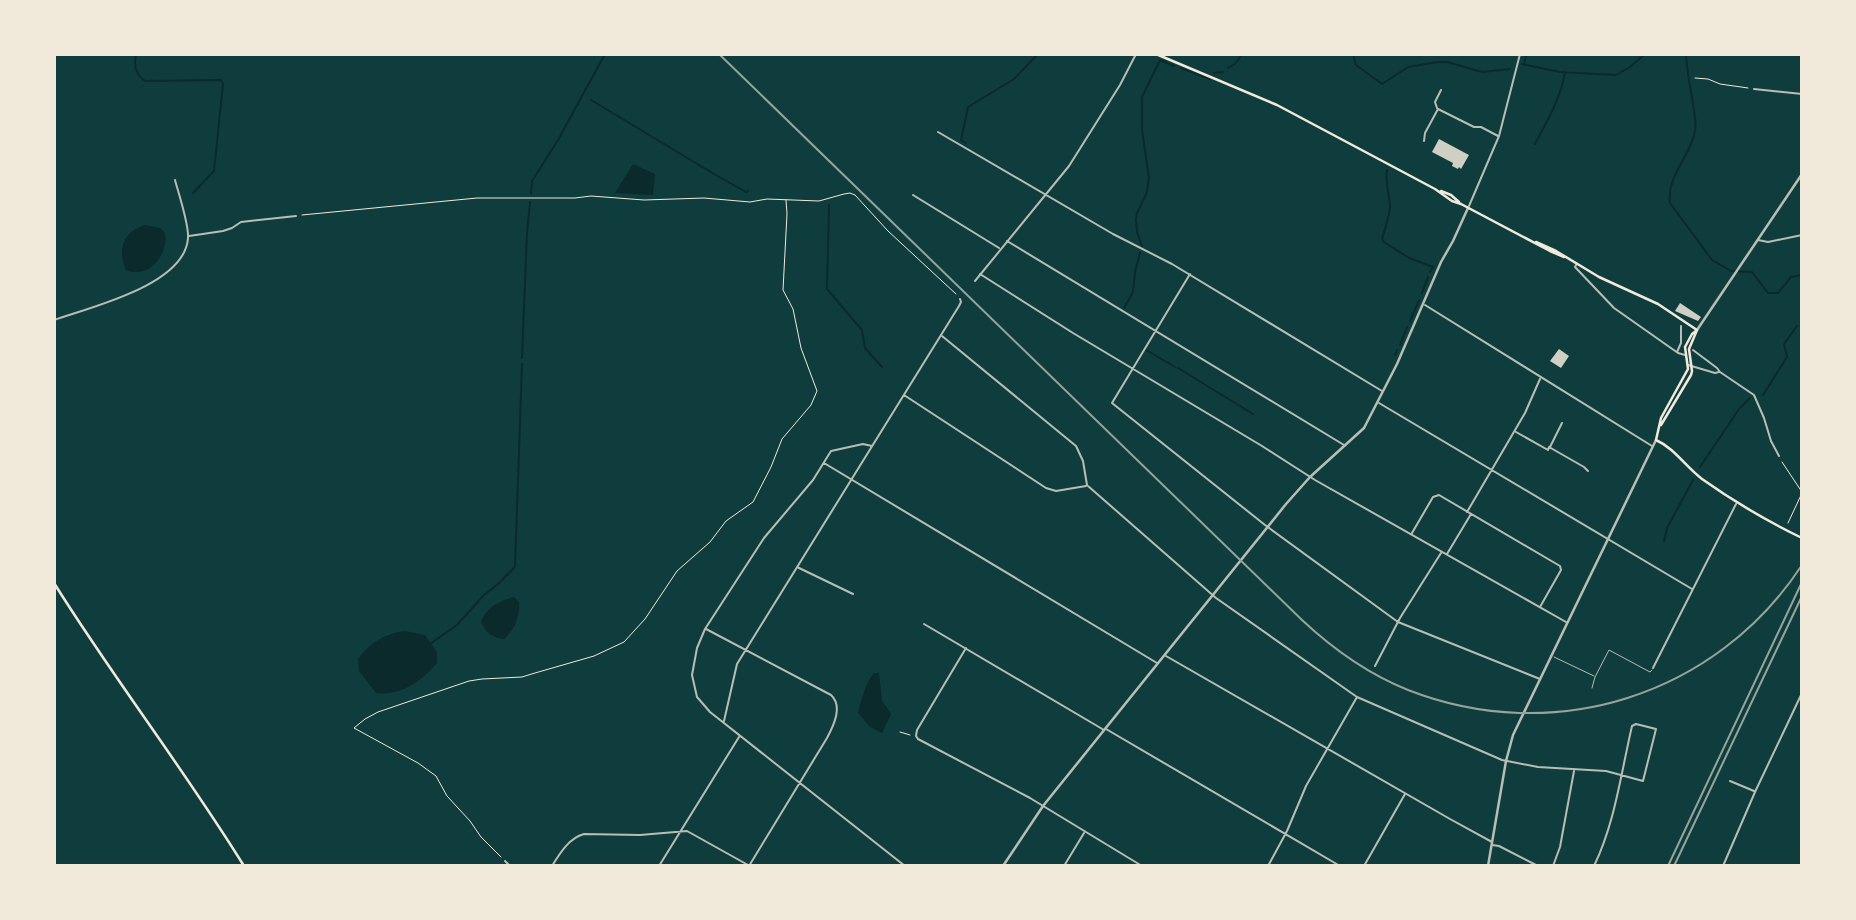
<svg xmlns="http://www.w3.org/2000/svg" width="1856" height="920" font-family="'IBM Plex Serif',serif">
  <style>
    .water { fill: #0a2a2b }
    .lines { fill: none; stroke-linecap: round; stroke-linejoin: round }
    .stream { stroke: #0a2a2b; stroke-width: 2 }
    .building { fill: #cfcfc3 }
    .path { stroke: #f1e9da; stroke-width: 1 }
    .service { stroke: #b8beb3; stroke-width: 1 }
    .minor { stroke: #b8beb3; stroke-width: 2 }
    .tertiary { stroke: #b8beb3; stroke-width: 2.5 }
    .secondary { stroke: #f1e9da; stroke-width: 2.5 }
    .tram { stroke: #97a49c; stroke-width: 2 }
    .rail { stroke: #97a49c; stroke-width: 2 }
  </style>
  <rect width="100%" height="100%" fill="#0f3d3e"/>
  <!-- water -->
  <path class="water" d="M633,164L655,174L653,195L615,193Z
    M145,225L160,228L165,233C169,254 149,280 126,270C117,249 123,232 145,225Z
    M514,597L519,602C520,617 515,629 504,639C492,638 486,633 481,622C486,607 499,601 514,597Z
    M405,631L425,635L437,652V663C421,681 402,696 376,693L359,671L358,659C369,643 386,633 405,631Z
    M874,673H879L882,700L891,714L882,733L870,727L858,713C861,701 866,681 874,673Z"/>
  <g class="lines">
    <!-- stream -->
    <path class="stream" d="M136,54C134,65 135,74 145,81L221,80L223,84L214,171L193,193
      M1353,54L1356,65L1382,84L1408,67L1438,62H1447L1482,72L1510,69
      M1686,54C1687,71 1690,87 1693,104C1694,112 1697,122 1695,131C1691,156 1666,176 1670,203L1712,260L1731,271L1752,272L1768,293H1778L1791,277L1802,275
      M1524,63L1527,54
      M1522,64L1560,72L1616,75L1630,67L1645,54
      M1181,68L1210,79
      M1228,68L1235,64L1242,54
      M1214,73L1223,72
      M591,100L714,174L746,192L748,191
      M966,143L961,140L968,107L1014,79L1038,54
      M1535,144C1547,121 1561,98 1565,72
      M1387,170C1385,182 1389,193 1390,205C1390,216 1385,228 1382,239L1384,242L1409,258L1433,267L1430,272
      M531,194L532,181L558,140L605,54
      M829,205L827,289L862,330L865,348L882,367
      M1142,246L1137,232L1136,219L1137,213L1147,192L1149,178L1142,130V97L1160,60L1174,66
      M1422,293L1428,277
      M1124,308L1133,292L1135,272L1140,253
      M1410,321L1419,300
      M1801,321L1802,320
      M1400,345L1407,327
      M1146,350L1175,367
      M1395,355L1397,350
      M522,358L527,233L530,202
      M1178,368L1253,414
      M1763,395L1787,357L1784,344L1797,326
      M1700,467L1739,409L1750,398
      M1664,541L1667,528L1693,480
      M430,644L457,625L484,595L498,584L515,567L522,364"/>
  </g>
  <!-- building -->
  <path class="building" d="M1439,139L1469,155L1461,169L1459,167L1458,169L1452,166L1453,163L1432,152Z
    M1680,303L1701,317L1698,321L1675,311Z
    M1559,349L1569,356L1561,368L1550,361Z"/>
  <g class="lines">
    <!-- path -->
    <path class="path" d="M1695,78L1708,79L1720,84L1748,88
      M302,215L477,198H575L591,196L644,200L704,198L750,202L767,199L819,201L844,194L850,193L855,195L888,231L956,294
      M1782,462L1802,492
      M1788,523L1802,493
      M900,732L910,735
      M501,857L481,837L470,821L447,796L436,776L418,763L354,728L365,719L378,712L469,681L482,679L522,677L535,673L594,656L624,642L645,619L677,571L710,542L726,521L753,502L771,467L782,439L811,405L817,391L801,348L793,309L783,290L787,214L786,200"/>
    <!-- service -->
    <path class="service" d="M1554,657L1594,676
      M1592,688L1595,677L1609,650L1650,672L1652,670"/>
    <!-- minor -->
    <path class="minor" d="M1754,89L1802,94
      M1437,108L1435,102L1441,90
      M938,132L1113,234L1172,264L1382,391
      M1424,141L1425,133L1438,109L1474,127H1481L1498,136
      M913,195L999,248
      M1469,206L1499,136L1520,54
      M189,236L223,231L232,228L241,222L296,216
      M1758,240L1768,242L1802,235
      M1007,241L1344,445
      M1576,265L1575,267L1614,308L1678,353L1685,355
      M980,274L1073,333L1262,446L1315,480L1566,622
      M1190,274L1112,403L1265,525L1398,622L1540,679
      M975,281L1069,166L1120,85L1136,54
      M1425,305L1652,446
      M54,320C91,307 185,285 188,238C189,224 179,195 175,180
      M942,336L1076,446L1083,461L1087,485
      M1693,350L1717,368L1720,372L1754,395L1764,418L1771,441L1779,456
      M1677,352L1681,343V326
      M1688,365L1715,373L1719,372
      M904,395L1046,488L1056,491L1086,486
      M1379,403L1692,589
      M1516,432L1548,450L1549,447L1584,467L1588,471
      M872,446L863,444L831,451L813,480L764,538L705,629L697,648L692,675L697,697L710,712L905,866
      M1550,447L1562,423
      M824,463L1157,663
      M1088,486L1216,598L1357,697L1502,760L1538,767L1606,771L1643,781L1656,729L1636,724L1632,726C1621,773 1615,823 1594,866
      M1467,512L1525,413L1540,379
      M1412,533L1433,497L1439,495L1560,566L1561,570L1540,607
      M1447,554L1471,514
      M797,567L853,594
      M924,624L1104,730
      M706,629L831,695C843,706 834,725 827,738L749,866
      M966,648L917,730L916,736L918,739L1030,798L1142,866
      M1166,656L1450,819L1492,842
      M1375,666L1400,618L1441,553
      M1653,668L1736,504
      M724,721L737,664L959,306L961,302L960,299
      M1106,729L1340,866
      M1730,781L1754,791
      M1492,845L1499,846L1538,866
      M505,861L510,866
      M552,866C560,853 569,838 584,834L640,835L687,831L748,865
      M659,866L739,737
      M1064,866L1084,833
      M1268,866L1287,831L1306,786L1357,697
      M1364,866L1405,794
      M1553,866L1560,847L1574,771
      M1723,866L1755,792L1802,693"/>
    <!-- tertiary -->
    <path class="tertiary" d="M1697,330L1802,174
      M1003,866L1043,806L1286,504L1310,477L1364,428L1397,364L1441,262L1453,241L1468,208
      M1488,866L1506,761L1513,735L1656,440"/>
    <!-- secondary -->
    <path class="secondary" d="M1156,54L1277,105L1435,189L1452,201L1461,204L1550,251L1564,257
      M1441,191L1451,195L1459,202
      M1536,242L1556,251L1599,277L1658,304L1697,330
      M1697,330L1692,334L1685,347L1688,369L1661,418L1656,440C1674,448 1686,467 1702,479C1733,501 1767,521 1802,538
      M1661,425L1691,375L1692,371L1689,349L1697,330
      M54,583C114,679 184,769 244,866"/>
    <!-- tram -->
    <path class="tram" d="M1674,866L1802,596"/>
    <!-- rail -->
    <path class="rail" d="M719,54L1302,620C1333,649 1368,674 1408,690C1554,747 1716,696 1802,565
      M1668,866L1802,582"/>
  </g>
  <!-- border -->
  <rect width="1856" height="920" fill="none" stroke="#f1e9da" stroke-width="112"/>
</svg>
